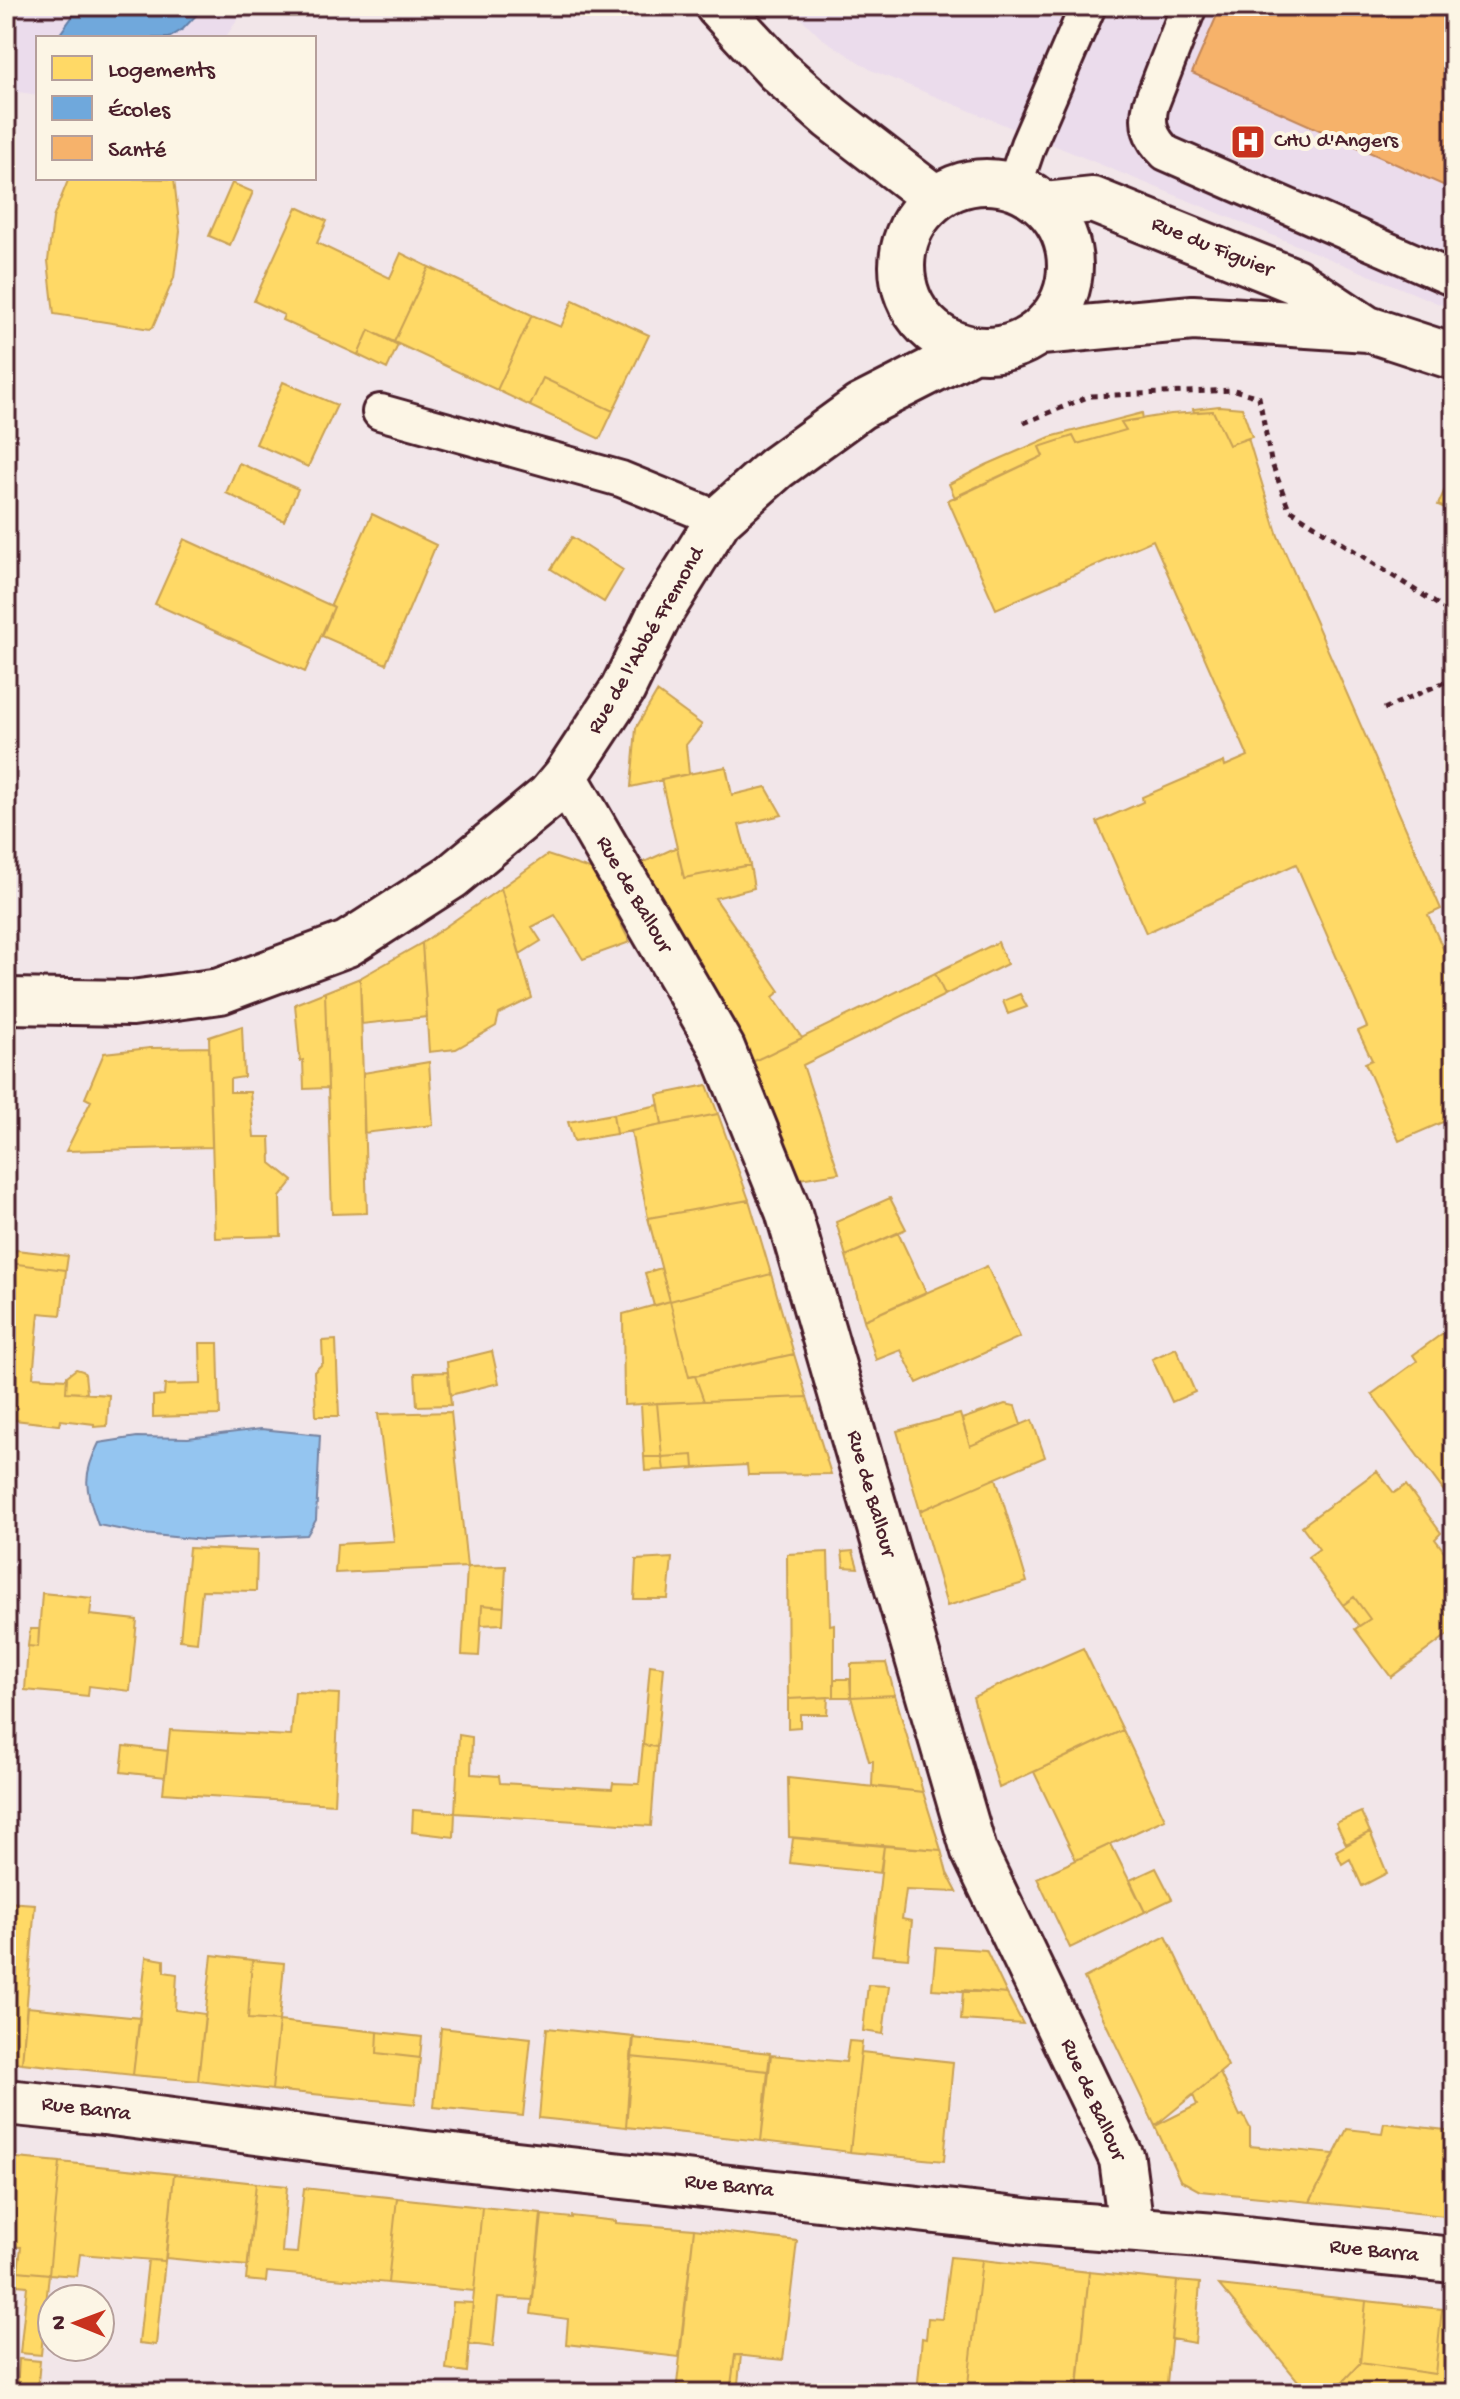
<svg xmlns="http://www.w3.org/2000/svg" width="1460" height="2399" font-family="'Gochi Hand',sans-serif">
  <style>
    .built { fill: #ebdcec }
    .water { fill: #94c5f0; stroke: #7683a1; stroke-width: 2 }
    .homes { fill: #ffd966; stroke: #c9a154; stroke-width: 2 }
    .schools { fill: #6fa8dc; stroke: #647fa7; stroke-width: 2 }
    .health { fill: #f6b26b; stroke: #c28658; stroke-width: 2 }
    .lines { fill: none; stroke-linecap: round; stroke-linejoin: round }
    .lane-casing { stroke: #4a1f2b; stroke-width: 40 }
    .street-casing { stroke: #4a1f2b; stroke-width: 50 }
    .secondary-casing { stroke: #4a1f2b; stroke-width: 50 }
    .path { stroke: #4a1f2b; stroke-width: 5; stroke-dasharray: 6 6; stroke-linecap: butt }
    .lane { stroke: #fcf5e5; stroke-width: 34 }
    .street { stroke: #fcf5e5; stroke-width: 44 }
    .secondary { stroke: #fcf5e5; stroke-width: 44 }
    .labels { text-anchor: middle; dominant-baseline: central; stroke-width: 8; stroke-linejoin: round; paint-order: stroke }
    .poi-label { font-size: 22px; fill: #4a1f2b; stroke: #fcf5e5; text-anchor: start }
    .street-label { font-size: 22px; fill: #4a1f2b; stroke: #fcf5e5 }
  </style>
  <rect width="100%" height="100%" fill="#f2e6e9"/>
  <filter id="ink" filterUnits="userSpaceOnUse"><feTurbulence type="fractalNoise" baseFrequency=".0125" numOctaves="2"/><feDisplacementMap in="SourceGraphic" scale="16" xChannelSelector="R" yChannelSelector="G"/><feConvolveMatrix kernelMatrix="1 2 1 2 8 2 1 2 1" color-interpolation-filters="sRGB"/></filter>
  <g filter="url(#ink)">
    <!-- built -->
    <path class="built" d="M6,6H247L225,38H38V95L6,90Z
      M789,6H1454V310L871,70L820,37Z"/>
    <!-- water -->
    <path class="water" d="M261,1429L320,1435L316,1520L307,1535L204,1540L143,1534L98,1525C86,1489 81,1478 99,1443L137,1437L188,1438Z"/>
    <!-- homes -->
    <path class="homes" d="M6,170L14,171L6,228Z
      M69,178L174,179L180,231L174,278L153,327L150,329L54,314L48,261L53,218Z
      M232,183L253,192L230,245L209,236Z
      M297,207L327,221L317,243L390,278L401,253L429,267L394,342L369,330L358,355L282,320L284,315L254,301Z
      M429,267L532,315L497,390L394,342Z
      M573,300L649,335L613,411L543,378L530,406L497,390L532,315L561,327Z
      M369,330L398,345L387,369L358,355Z
      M543,378L613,411L600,439L530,406Z
      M283,382L337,405L308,467L256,444Z
      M1219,406L1242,408L1252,437L1229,445L1213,411L1194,412L1193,409Z
      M1213,411L1229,445L1248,438L1278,536L1441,909L1428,915L1454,973V1125L1448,1127L1445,1121L1399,1141L1365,1063L1372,1060L1358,1031L1367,1027L1296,864L1146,933L1097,822L1143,802L1142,797L1224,762L1225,766L1248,756L1153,540L996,609L948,500L1043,456L1039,447L1073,436L1077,444L1126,430L1121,422L1171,414Z
      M1142,413L1143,419L1121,422L1126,430L1077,444L1073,436L1039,447L1043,456L955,498L949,484L986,465L1050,437Z
      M239,463L298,489L284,521L226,493Z
      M1454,469V512L1438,505Z
      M372,514L436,545L386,664L322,636L334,607L331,605Z
      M572,537L623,570L604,602L551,569Z
      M184,539L334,607L305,672L155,604Z
      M657,692L702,725L686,745L689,774L631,787L636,728Z
      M726,767L732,795L766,787L782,815L739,825L750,865L684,878L661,779Z
      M677,847L684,878L750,865L754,888L715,898L780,991L773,997L802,1038L750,1063L666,914L642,863Z
      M547,855L593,870L630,942L583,959L555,915L532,927L541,941L520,954L501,888Z
      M501,888L532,998L499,1014L496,1026L456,1049L429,1052L422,943Z
      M998,942L1007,964L945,995L935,973Z
      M422,943L427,1017L362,1024L360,978Z
      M935,973L945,995L803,1065L839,1173L793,1180L750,1063Z
      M360,978L367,1213L332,1214L325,992Z
      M325,992L328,1088L304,1089L303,1060L300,1061L295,1004Z
      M1020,994L1027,1007L1008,1014L1003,1001Z
      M242,1026L244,1077L230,1079V1092H250L254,1137H270L271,1163L293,1181L280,1197L281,1236L215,1238L209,1037Z
      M209,1047L212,1147L66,1151L91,1101L85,1098L104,1053L150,1048Z
      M429,1062L433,1125L364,1133L363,1073Z
      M707,1085L718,1114L662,1125L657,1095Z
      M659,1105L662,1125L616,1134L613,1114Z
      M613,1114L616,1134L574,1141L568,1122Z
      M718,1114L749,1200L648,1218L631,1131Z
      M890,1198L906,1229L846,1256L836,1222Z
      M749,1200L771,1274L670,1301L648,1218Z
      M898,1233L926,1292L864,1320L846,1256Z
      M16,1250L68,1256L66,1270L9,1263Z
      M9,1263L66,1270L61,1315L39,1313L33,1377L67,1379L66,1392L109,1395L107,1426L94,1427V1424L61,1420L60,1425H58L6,1419V1270Z
      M987,1266L1020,1337L917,1383L901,1350L876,1360L864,1320Z
      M661,1268L670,1301L654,1306L645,1273Z
      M771,1274L794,1354L689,1377L670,1301Z
      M670,1301L689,1377L695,1376L704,1401L624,1405L623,1314Z
      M1454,1325V1488L1446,1494L1372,1394L1417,1361L1413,1355Z
      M336,1340L339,1416H316L314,1372L323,1363L322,1341Z
      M200,1343H218L220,1415L153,1417V1396L164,1395L165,1385L201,1384Z
      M1176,1348L1195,1392L1172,1402L1152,1359Z
      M492,1351L499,1383L450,1395L447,1362Z
      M794,1354L807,1397L704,1401L695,1376Z
      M76,1369L83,1371L85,1374L87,1393L66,1392L67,1376Z
      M448,1372L451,1405L417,1406L415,1373Z
      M807,1397L831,1474L748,1475L747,1465L694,1468L693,1455L662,1457L657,1403Z
      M657,1403L662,1457H644L641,1404Z
      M1005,1404L1015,1406L1021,1425L970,1446L962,1419Z
      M451,1412L467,1567L335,1573L337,1544L394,1541L378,1414Z
      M960,1414L970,1446L1032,1420L1045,1457L920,1511L897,1431Z
      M693,1455L694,1468L664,1470L662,1457Z
      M644,1457H662L664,1470L645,1471Z
      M1377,1471L1394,1493L1406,1485L1441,1533L1435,1539L1450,1559L1454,1556V1630L1391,1677L1355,1629L1370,1619L1354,1597L1343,1605L1308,1557L1319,1549L1302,1526Z
      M996,1478L1027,1582L947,1606L920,1511Z
      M189,1548L257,1551L256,1591L202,1590L197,1642L180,1640Z
      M853,1551L858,1568L844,1567L842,1552Z
      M828,1552L830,1625L834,1624V1697L788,1699L787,1554Z
      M672,1558L668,1599H634L636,1560Z
      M506,1566L504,1607L482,1605L479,1656L462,1655L467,1567Z
      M42,1593L92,1598L90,1615L137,1620L130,1691L89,1686L88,1696L25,1690L28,1646L38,1647Z
      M1354,1597L1370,1619L1359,1626L1343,1605Z
      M482,1605L504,1607L503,1624L481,1625Z
      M30,1629H39L38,1647L28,1646Z
      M1083,1648L1123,1730L999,1788L973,1697Z
      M886,1663L895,1695L851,1697V1664Z
      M650,1665L664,1667L657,1747L643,1745Z
      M834,1679H850L851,1697H834Z
      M295,1692L339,1694L334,1804L163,1793L170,1730L291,1736Z
      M895,1695L918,1774L923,1792L872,1786L873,1761H869L851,1697Z
      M828,1697L827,1714H800V1727L788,1728V1699Z
      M1123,1730L1165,1819L1076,1860L1034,1772Z
      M459,1735L472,1737L471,1774L499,1776L500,1783L612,1789L613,1783L639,1784L643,1745L657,1747L651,1826L455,1813Z
      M124,1746L168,1751L165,1777L121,1772Z
      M788,1778L923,1792L941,1850L789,1837Z
      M413,1810L455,1813L454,1837L412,1832Z
      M1361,1812L1370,1832L1346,1844L1336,1823Z
      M1370,1832L1387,1873L1362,1886L1350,1859L1342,1864L1336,1851Z
      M793,1838L884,1846L880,1873L790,1863Z
      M1111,1844L1145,1912L1070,1948L1037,1878Z
      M884,1846L941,1850L947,1873L957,1892L906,1890L902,1919L912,1921L908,1958L872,1955Z
      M1156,1868L1172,1899L1145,1912L1130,1880Z
      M6,1902L35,1904L22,2063L6,2061Z
      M1166,1936L1228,2066L1155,2126L1084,1978Z
      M936,1947L986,1950L1007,1994L932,1989Z
      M212,1955L252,1960L248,2019L279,2021L272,2090L198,2081Z
      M146,1957L164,1960V1972L177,1974L175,2010L205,2014L198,2081L133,2075Z
      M252,1960L284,1963L279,2021L248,2019Z
      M868,1985L889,1986L883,2034L863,2031Z
      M963,1990L1007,1994L1023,2024L961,2020Z
      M27,2007L140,2018L133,2075L22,2063Z
      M279,2021L378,2032L377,2053L420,2058L415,2104L272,2090Z
      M441,2028L531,2038L523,2116L434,2107Z
      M547,2028L634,2037L626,2127L539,2118Z
      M378,2032L422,2037L420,2058L377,2053Z
      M633,2038L770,2053L768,2071L631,2057Z
      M849,2041L862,2042L850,2152L761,2141L771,2055L846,2062Z
      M861,2052L953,2062L944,2161L850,2152Z
      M631,2057L768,2071L761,2141L626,2127Z
      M1220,2073L1240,2116L1243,2115L1250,2128V2146L1335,2154L1310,2202L1200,2191L1180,2180L1155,2126L1197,2105L1193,2095Z
      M1384,2123L1454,2131V2217L1310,2202L1347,2129L1382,2133Z
      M6,2157L60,2162L49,2274L18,2271L21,2247L6,2246Z
      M60,2162L174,2174L165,2261L80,2254L77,2276L49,2274Z
      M174,2174L256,2183L248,2266L166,2258Z
      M256,2183L287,2186L282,2252L297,2253L304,2188L397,2198L388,2283L267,2272L266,2282L246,2280Z
      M397,2198L482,2207L474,2291L388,2283Z
      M482,2207L541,2213L533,2300L498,2298L493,2347L469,2344Z
      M542,2215L572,2218V2216L616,2221V2223L694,2229L679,2357L566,2344L568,2319L531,2314Z
      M694,2229L797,2241L783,2360L735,2355L730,2393H676Z
      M950,2257L982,2260L967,2393H917L922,2338L926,2339L928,2318L942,2319Z
      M148,2260L165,2261L156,2345L139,2343Z
      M982,2260L1089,2272L1078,2389L1020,2382L1018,2387L995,2385L994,2393H967Z
      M18,2271L49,2274L41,2355L20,2353L27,2286L17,2285Z
      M1089,2272L1177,2281L1166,2393H1077Z
      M1177,2281L1200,2283L1195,2343L1171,2339Z
      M1219,2285L1366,2301L1360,2363L1332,2393H1308Z
      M1366,2301L1442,2309L1435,2374L1360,2363Z
      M453,2302L473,2303L467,2372L446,2369Z
      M1442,2309L1454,2311V2393H1332L1360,2363L1435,2374Z
      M735,2355H741L737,2393H730Z
      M19,2359L40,2361L37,2393H17Z"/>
    <!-- schools -->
    <path class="schools" d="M80,6H205L183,29L169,38H57Z"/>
    <!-- health -->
    <path class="health" d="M1221,6H1454V190L1192,73Z"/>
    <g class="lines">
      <defs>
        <path id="lane" d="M1189,6L1151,104C1146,124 1150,138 1166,153L1454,279
          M1014,186L1028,145L1088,6
          M380,412L621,479L719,519"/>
        <path id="street" d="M718,6L778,71L831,118L935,198
          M902 266a84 84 0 1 1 168 0a84 84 0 1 1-168 0Z
          M1045,205L1093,200L1295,281L1366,328
          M1041,332L1193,318L1277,323L1368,329L1454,357
          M565,777L722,1048L788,1211L974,1851L1122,2159L1131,2228
          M6,1001L132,1003L220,991L347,944L451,877L549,796L565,777L623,689L659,615L719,519L776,468L860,407L972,350"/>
        <path id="secondary" d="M6,2102L104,2112L417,2153L1034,2222L1215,2236L1454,2260"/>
      </defs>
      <!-- lane casing -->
      <use href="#lane" class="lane-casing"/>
      <!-- street casing -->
      <use href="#street" class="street-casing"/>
      <!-- secondary casing -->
      <use href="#secondary" class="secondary-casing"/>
      <!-- path -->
      <path class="path" d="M1024,423L1090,396L1234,390L1259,397L1271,461L1289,509L1454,615
        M1384,709L1454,678"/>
      <!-- lane -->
      <use href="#lane" class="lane"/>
      <!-- street -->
      <use href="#street" class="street"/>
      <!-- secondary -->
      <use href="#secondary" class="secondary"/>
    </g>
  </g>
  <!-- icons -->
  <defs>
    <symbol id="hospital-square" viewBox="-11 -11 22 22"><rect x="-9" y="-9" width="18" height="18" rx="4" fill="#c8321e" stroke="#fcf5e5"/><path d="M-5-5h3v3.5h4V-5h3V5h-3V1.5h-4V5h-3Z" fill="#fff"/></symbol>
  </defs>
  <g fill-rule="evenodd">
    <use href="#hospital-square" x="1228" y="122" width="40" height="40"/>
  </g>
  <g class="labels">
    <!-- poi labels -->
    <g class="poi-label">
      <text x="1274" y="142">CHU d'Angers</text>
    </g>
    <!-- street labels -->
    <g class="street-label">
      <text transform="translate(1212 248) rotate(22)">Rue du Figuier</text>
      <text transform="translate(647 641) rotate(-60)">Rue de l'Abbé Fremond</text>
      <text transform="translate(633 895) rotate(60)">Rue de Ballour</text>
      <text transform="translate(870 1494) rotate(74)">Rue de Ballour</text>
      <text transform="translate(1092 2100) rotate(66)">Rue de Ballour</text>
      <text transform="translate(86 2110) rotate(7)">Rue Barra</text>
      <text transform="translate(729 2187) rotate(6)">Rue Barra</text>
      <text transform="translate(1374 2252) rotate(6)">Rue Barra</text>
    </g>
  </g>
  <!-- margin -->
  <rect width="1460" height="2399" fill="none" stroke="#fcf5e5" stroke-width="32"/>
  <rect x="16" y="16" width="1428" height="2367" fill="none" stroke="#4a1f2b" stroke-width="3" filter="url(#ink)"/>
  <!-- legend -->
  <rect x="36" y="36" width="280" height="144" fill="#fcf5e5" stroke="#b59f9b" stroke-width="2"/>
  <rect x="52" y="56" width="40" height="24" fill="#ffd966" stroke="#b59f9b" stroke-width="2"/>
  <text x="108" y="76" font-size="24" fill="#4a1f2b">Logements</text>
  <rect x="52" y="96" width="40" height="24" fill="#6fa8dc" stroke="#b59f9b" stroke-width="2"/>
  <text x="108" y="116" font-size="24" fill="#4a1f2b">Écoles</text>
  <rect x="52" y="136" width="40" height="24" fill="#f6b26b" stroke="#b59f9b" stroke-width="2"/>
  <text x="108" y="156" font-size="24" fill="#4a1f2b">Santé</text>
  <!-- north arrow -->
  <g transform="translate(76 2323) rotate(271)"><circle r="38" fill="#fcf5e5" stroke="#b59f9b" stroke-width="2"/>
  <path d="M0-6L14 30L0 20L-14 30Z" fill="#c8321e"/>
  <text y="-12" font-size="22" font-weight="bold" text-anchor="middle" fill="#4a1f2b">N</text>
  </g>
</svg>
